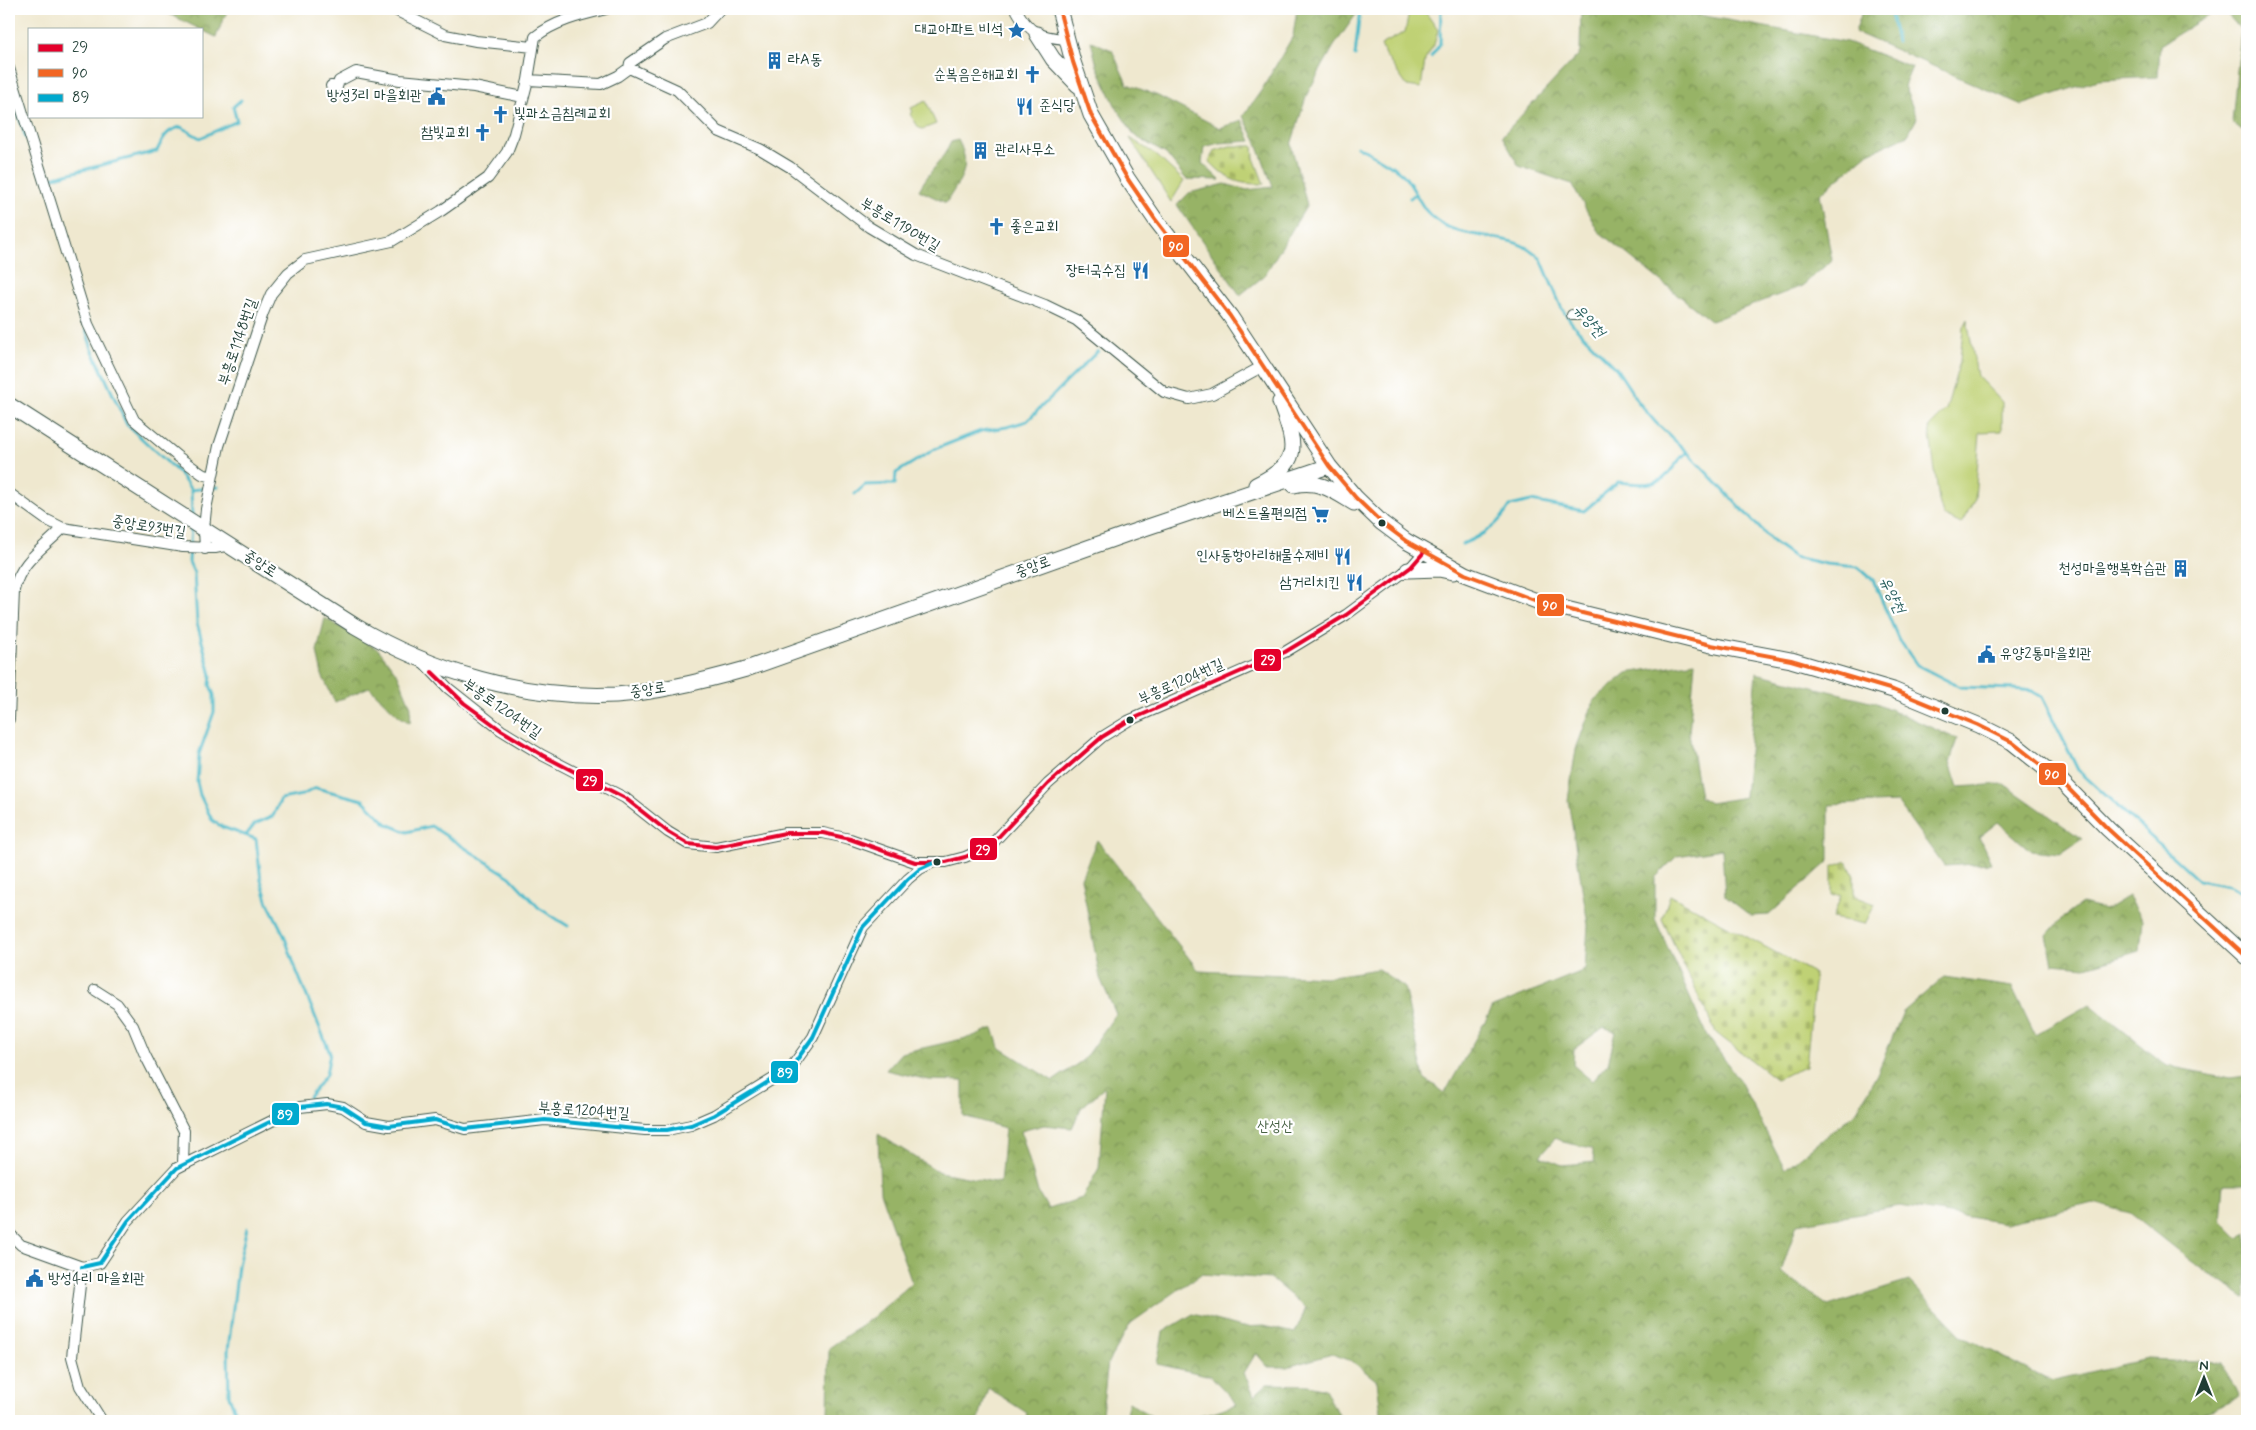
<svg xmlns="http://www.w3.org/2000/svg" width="2256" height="1430" font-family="Mynerve,'Poor Story',sans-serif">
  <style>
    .green { fill: #bfd174; stroke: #6f8754 }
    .forest { fill: url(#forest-crowns); stroke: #5b784d; fill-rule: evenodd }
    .cemetery { fill: url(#cemetery-stones); stroke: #6f8754 }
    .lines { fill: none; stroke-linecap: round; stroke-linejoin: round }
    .stream { stroke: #4ebac9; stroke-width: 3 }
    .minor-casing { stroke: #3e574b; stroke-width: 12 }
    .secondary-casing { stroke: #3e574b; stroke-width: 17 }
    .minor { stroke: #fff; stroke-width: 10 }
    .secondary { stroke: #fff; stroke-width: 15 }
    .bus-1-casing { stroke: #fff; stroke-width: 8 }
    .bus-2-casing { stroke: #fff; stroke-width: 8 }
    .bus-3-casing { stroke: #fff; stroke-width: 8 }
    .bus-1 { stroke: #e4002b; stroke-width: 4 }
    .bus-2 { stroke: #f26522; stroke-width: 4 }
    .bus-3 { stroke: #00a9ce; stroke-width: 4 }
    .bus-dot { fill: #1f3d34; stroke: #fff; stroke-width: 2 }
    .labels { text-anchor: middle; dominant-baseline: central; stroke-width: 4.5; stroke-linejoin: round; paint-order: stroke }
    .poi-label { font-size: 15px; fill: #1f3d34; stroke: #fff; text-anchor: end }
    .street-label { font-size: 15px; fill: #1f3d34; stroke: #fff }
    .park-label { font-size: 15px; fill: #476244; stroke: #fff }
    .water-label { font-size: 16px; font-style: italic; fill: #2d6261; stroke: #fff }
    .line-badge { stroke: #fff; stroke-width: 2 }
    .badge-label { font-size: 14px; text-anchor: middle; font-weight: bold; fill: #fff }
  </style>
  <defs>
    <pattern id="forest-crowns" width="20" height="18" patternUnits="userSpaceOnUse" patternTransform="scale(1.25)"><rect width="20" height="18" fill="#97b366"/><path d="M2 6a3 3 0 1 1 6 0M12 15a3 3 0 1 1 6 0" fill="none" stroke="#7b9355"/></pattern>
    <pattern id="cemetery-stones" width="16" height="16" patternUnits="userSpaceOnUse" patternTransform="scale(1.25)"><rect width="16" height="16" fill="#bfd174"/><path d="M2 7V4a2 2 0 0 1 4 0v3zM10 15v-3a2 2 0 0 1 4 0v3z" fill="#a4b465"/></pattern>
  </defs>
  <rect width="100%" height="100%" fill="#fff"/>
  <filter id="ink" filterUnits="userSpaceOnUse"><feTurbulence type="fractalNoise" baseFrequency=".02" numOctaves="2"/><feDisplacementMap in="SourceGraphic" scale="10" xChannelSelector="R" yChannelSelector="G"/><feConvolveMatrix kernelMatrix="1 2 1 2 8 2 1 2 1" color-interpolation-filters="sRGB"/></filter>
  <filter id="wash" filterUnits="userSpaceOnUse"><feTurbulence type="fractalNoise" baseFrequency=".0096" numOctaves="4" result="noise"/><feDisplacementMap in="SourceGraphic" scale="20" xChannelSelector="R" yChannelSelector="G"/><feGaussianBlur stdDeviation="1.12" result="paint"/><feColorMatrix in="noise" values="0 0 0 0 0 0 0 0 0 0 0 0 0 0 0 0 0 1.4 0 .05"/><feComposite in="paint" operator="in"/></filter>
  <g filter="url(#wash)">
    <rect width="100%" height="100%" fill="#efe8cf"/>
    <!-- green -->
    <path class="green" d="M1424,10L1438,30L1434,45L1425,60L1421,88L1407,86L1385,55L1381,45L1405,32L1409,13Z
      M926,101L936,124L923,129L919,128L910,114L913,112L911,108Z
      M1130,138L1155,154L1184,181L1171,202Z
      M1967,319L1977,376L2002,402V431L1980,432L1975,499L1961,524L1943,515L1939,501L1929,427L1946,410L1960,361L1963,327Z"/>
    <!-- forest -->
    <path class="forest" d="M159,9H228L216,37Z
      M1297,9H1357V13L1334,46L1307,94L1291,145L1307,205L1264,276L1240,295L1177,205L1189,193L1225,184L1247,190L1273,187L1256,141L1243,116L1261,91L1293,36Z
      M1581,9H1667L1847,42L1912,67L1904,86L1917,118L1908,135L1869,153L1820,194L1832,260L1802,286L1711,321L1598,231L1572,184L1519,166L1502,136L1580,53Z
      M1863,9H2219L2160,45L2158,77L2097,80L2022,105L1855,32Z
      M2223,9H2247V134L2232,122L2241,30Z
      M1091,41L1112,50L1127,84L1158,96L1220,128L1242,120L1251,141L1219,143L1204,147L1202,163L1220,180L1186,179L1166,154L1135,136L1116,107L1097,66Z
      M958,140C973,168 960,179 946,203L919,190C928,173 943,160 951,142Z
      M325,618L379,650L398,675L411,707L410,723L399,716L369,687L335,702L322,675L317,651Z
      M1695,662L1689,733L1700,797L1710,803L1745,797L1756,673L1874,702L1957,739L1950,762L1958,787L2004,784L2082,839L2060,854L2031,851L1998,822L1979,837L1991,863L1944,866L1897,802L1829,805V861L1769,915L1751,916L1725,896L1722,849L1677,856L1655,878V919L1706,1034L1740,1081L1785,1169L1856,1112L1877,1074L1903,1012L1944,977L2012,987L2035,1035L2090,1004L2167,1066L2230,1078L2247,1076V1184H2224L2221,1221L2240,1240L2247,1234V1297L2245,1298L2191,1261L2130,1213L2094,1203L2005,1223L1900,1206L1797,1224L1781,1272L1828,1306L1909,1281L1961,1335L2050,1381L2147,1359L2222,1362L2239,1398L2181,1421H1382L1377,1381L1352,1361L1332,1354L1287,1367H1268L1256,1353L1244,1373L1254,1396L1267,1384L1309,1385L1325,1389L1341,1421H1167L1210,1413L1237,1404L1211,1376L1157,1364L1163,1332L1193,1314L1242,1327L1264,1326L1295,1333L1306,1308L1271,1279L1201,1274L1131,1323L1108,1362L1101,1421H1025L1027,1413L988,1388L978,1421H828L829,1348L873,1317L912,1283L880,1192L878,1134L939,1172L1000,1183L1005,1128L963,1116V1081L929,1080L886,1070L901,1053L971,1037L993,1028L999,1047L1053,1081L1083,1060L1116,1014L1100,978L1081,878L1097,840L1199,971L1326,977L1378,969L1404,987L1424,1078L1445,1093L1493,1007L1585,970L1588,925L1568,800L1576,749L1594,700L1627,673ZM1604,1027L1616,1032L1608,1063L1592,1081L1573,1065L1574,1049ZM1105,1087L1099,1168L1082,1198L1048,1209L1038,1192L1021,1131L1044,1125L1072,1128L1081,1108ZM1555,1138L1563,1142L1591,1148L1595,1162L1562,1165L1540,1156Z
      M2128,896L2143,920L2140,951L2086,967L2053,964L2047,935L2061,919L2082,904L2105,910Z
      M1129,1402L1159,1421H1126Z"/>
    <!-- cemetery -->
    <path class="cemetery" d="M1230,146H1253L1254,158L1264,184C1236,184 1229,181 1209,161L1214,151Z
      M1847,861L1854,876V896L1875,904L1865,924L1833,918L1841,895L1832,896V867Z
      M1670,895L1815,974L1806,1067L1776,1079L1716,1033L1662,919Z"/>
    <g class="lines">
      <!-- stream -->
      <path class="stream" d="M1890,9L1897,42
        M1355,56L1360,9
        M1431,57L1440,44L1441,9
        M9,85L26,138
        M1357,146C1369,153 1398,167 1405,177C1420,196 1419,210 1442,224C1473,242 1516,231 1541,259L1562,309L1574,326L1616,368L1639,403L1656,423L1687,452L1773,542L1794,557L1826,564L1858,567L1873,580L1898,638L1917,665L1960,687L2014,689L2032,691L2042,697L2078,770L2198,880L2229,886L2247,895
        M51,178L157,151C163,138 166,130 181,127L200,138L237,121L233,107L241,100
        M1410,198L1415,194
        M86,330L92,349L127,425L179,473L191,490L192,516
        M191,490L218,487
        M855,494L865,485L895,484L896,473L935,449L981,431L1007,427L1027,421L1098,351
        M191,527L189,562L194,573L197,623L211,675L210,685L214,695V712L199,754L197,782L200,795L212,820L222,827L256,839L261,880L268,903L284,935L295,967L330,1053L326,1075L309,1097
        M1462,544C1483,536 1499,525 1510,506L1531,501L1584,511L1618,482C1632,483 1656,488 1667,475C1674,467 1679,459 1687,452
        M247,834L255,824L273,816L281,799L302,795L316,788L363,800L387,824L407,832L431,826L510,877L539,908L568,926
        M247,1228L238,1265L228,1351L229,1396L236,1414L251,1421"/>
    </g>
  </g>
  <g filter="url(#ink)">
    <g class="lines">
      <defs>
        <path id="minor" d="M393,9L445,35L476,41L533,47
          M1016,9C1029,33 1039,37 1066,39
          M9,68L88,324L134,420L177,456L202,474L212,477
          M629,68L677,90L718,131L760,149L790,167L869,227L916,255L1045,305L1076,320L1164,392L1189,399L1212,394L1263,366
          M528,80L601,84L618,76L629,68L630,63L665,39L707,23L720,9
          M331,86L337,87L339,81L356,72L400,80L474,87L523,97
          M1572,315H1578
          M9,493L45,519L63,528L183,547L215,548L230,545
          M205,549L204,529L206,509L219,446L263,313L271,294L288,273L305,260L392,241L441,211L488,178L507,152L514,134L528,80L535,37C555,21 581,15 606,9
          M423,662L448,688L501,730L542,755L625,798L668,832L688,844L716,847L785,833H823L850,839L915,862H946L965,857L990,846L1048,784L1102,737L1128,721L1285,652L1346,615L1411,567L1425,551
          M9,719L14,590C21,560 43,549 63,528
          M95,990L117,1004L133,1026L145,1055L184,1131L183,1165
          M9,1233L21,1245L82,1267
          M82,1267L100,1263L128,1221L177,1168L300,1107L327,1104L343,1107L366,1122L389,1126L435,1120L465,1129L545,1120L645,1130H667L691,1125L714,1115L791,1068L813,1037L863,927L908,879L920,869L932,863
          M82,1267L72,1357L80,1386L102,1421"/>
        <path id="secondary" d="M1059,9L1073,62L1091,115L1127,178L1155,219L1230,316L1329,466L1356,498L1382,523L1406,541L1465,574L1542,603L1711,645L1791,660L1893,690L1978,725L2012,742L2061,781L2108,829L2247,957
          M1037,34L1053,59L1078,85
          M9,405L355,626C433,672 524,699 616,695C660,692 704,681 746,669L1127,534L1329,466
          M1256,485C1304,462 1295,445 1280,402
          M1294,485C1318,479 1334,491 1354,503
          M1408,570L1439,569L1453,572"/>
      </defs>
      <!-- minor casing -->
      <use href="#minor" class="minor-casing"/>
      <!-- secondary casing -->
      <use href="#secondary" class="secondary-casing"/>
      <!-- minor -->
      <use href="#minor" class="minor"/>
      <!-- secondary -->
      <use href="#secondary" class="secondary"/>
      <defs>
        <path id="bus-1" d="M432,672L464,703L501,730L542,755L625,798L668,832L688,844L716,847L785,833H823L850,839L915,862H946L965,857L990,846L1048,784L1102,737L1128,721L1285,652L1346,615L1411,567L1425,551"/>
        <path id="bus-2" d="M1059,9L1073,62L1091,115L1127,178L1155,219L1230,316L1329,466L1356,498L1382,523L1406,541L1465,574L1542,603L1711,645L1791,660L1893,690L1978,725L2012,742L2061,781L2108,829L2247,957"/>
        <path id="bus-3" d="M82,1267L100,1263L128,1221L177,1168L300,1107L327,1104L343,1107L366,1122L389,1126L435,1120L465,1129L545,1120L645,1130H667L691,1125L714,1115L791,1068L813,1037L863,927L908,879L920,869L933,863"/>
      </defs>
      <!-- bus-1 casing -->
      <use href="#bus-1" class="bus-1-casing"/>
      <!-- bus-2 casing -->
      <use href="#bus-2" class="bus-2-casing"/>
      <!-- bus-3 casing -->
      <use href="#bus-3" class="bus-3-casing"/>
      <!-- bus-1 -->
      <use href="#bus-1" class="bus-1"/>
      <!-- bus-2 -->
      <use href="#bus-2" class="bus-2"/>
      <!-- bus-3 -->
      <use href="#bus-3" class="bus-3"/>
    </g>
  </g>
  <!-- icons -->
  <defs>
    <symbol id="sight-bare" viewBox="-9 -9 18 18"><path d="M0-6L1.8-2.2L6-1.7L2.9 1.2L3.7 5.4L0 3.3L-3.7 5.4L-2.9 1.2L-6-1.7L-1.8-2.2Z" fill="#1f6fb2" stroke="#fff" stroke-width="2.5" paint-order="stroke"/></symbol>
    <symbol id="building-bare" viewBox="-9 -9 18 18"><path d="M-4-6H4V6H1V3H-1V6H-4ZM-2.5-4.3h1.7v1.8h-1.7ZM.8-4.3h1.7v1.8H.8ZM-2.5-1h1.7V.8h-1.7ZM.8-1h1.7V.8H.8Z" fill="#1f6fb2" stroke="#fff" stroke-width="2.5" paint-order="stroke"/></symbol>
    <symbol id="church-bare" viewBox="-9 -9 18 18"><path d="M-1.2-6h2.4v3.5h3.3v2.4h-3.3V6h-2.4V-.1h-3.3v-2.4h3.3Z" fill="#1f6fb2" stroke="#fff" stroke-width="2.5" paint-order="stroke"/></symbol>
    <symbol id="civic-bare" viewBox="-9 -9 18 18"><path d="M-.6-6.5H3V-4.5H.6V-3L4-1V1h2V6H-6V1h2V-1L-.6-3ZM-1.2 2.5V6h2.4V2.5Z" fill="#1f6fb2" stroke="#fff" stroke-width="2.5" paint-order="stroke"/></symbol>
    <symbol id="restaurant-bare" viewBox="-9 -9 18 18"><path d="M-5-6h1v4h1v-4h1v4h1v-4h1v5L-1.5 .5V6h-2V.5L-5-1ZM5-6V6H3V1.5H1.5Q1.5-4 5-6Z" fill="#1f6fb2" stroke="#fff" stroke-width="2.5" paint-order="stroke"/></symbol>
    <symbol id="supermarket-bare" viewBox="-9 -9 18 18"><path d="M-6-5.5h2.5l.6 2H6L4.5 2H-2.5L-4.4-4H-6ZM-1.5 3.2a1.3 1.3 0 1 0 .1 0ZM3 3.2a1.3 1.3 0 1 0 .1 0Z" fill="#1f6fb2" stroke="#fff" stroke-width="2.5" paint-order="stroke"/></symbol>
  </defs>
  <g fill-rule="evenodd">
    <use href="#sight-bare" x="1004" y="18" width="25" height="25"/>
    <use href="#building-bare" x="762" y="48" width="25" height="25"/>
    <use href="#church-bare" x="1020" y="62" width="25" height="25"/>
    <use href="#civic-bare" x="424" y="84" width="25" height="25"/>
    <use href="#restaurant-bare" x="1012" y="94" width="25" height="25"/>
    <use href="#church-bare" x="488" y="102" width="25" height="25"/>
    <use href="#church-bare" x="470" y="120" width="25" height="25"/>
    <use href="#building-bare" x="968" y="138" width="25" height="25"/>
    <use href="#church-bare" x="984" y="214" width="25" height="25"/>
    <use href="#restaurant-bare" x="1128" y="258" width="25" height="25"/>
    <use href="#supermarket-bare" x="1308" y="502" width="25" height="25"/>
    <use href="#restaurant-bare" x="1330" y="544" width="25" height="25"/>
    <use href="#building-bare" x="2168" y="556" width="25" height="25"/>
    <use href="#restaurant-bare" x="1342" y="570" width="25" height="25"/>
    <use href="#civic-bare" x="1974" y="642" width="25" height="25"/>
    <use href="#civic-bare" x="22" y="1266" width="25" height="25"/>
  </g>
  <!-- markers -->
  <g class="bus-dot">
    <circle cx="1382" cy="523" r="4.5"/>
    <circle cx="1945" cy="711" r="4.5"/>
    <circle cx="1130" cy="720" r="4.5"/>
    <circle cx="937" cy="862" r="4.5"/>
  </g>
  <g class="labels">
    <!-- poi labels -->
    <g class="poi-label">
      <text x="1003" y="30">대교아파트 비석</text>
      <text x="788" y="60" text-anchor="start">라A동</text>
      <text x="1018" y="75">순복음은해교회</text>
      <text x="422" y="96">방성3리 마을회관</text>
      <text x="1039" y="106" text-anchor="start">준식당</text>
      <text x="514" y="114" text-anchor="start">빛과소금침례교회</text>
      <text x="469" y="133">참빛교회</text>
      <text x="995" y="150" text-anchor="start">관리사무소</text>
      <text x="1010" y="227" text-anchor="start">좋은교회</text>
      <text x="1126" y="271">장터국수집</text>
      <text x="1307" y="514">베스트올편의점</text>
      <text x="1329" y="556">인사동항아리해물수제비</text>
      <text x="2167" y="569">천성마을행복학습관</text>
      <text x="1340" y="583">삼거리치킨</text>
      <text x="2000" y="654" text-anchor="start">유양2통마을회관</text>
      <text x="48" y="1279" text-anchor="start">방성4리 마을회관</text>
    </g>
    <!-- street labels -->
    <g class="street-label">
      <text transform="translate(900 225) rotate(31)">부흥로1190번길</text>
      <text transform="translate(238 342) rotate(-71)">부흥로1148번길</text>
      <text transform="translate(149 527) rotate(9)">중앙로93번길</text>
      <text transform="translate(260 564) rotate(33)">중앙로</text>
      <text transform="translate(1033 567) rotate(-20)">중앙로</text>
      <text transform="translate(1181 682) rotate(-24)">부흥로1204번길</text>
      <text transform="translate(648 690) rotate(-8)">중앙로</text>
      <text transform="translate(502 709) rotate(35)">부흥로1204번길</text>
      <text transform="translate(584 1111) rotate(4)">부흥로1204번길</text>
    </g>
    <!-- park labels -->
    <g class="park-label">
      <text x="1275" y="1127">산성산</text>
    </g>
    <!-- water labels -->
    <g class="water-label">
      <text transform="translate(1589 321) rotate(49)">유양천</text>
      <text transform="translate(1892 595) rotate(64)">유양천</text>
    </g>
  </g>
  <g class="line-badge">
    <rect x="1162" y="234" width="28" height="24" rx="5" fill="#f26522"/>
    <rect x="1536" y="593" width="29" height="24" rx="5" fill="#f26522"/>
    <rect x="1253" y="648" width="29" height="24" rx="5" fill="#e4002b"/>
    <rect x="2038" y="762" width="29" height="24" rx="5" fill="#f26522"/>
    <rect x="575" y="768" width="29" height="24" rx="5" fill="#e4002b"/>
    <rect x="969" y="837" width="29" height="24" rx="5" fill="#e4002b"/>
    <rect x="770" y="1060" width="29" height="24" rx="5" fill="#00a9ce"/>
    <rect x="271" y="1102" width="29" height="24" rx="5" fill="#00a9ce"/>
  </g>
  <g class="badge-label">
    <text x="1176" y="251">90</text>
    <text x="1550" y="610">90</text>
    <text x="1268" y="664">29</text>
    <text x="2052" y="779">90</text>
    <text x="590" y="785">29</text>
    <text x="983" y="854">29</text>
    <text x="785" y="1077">89</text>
    <text x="285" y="1119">89</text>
  </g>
  <!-- margin -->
  <rect width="2256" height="1430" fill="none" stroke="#fff" stroke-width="30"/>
  <!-- legend -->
  <rect x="28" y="28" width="175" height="90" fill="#ffffff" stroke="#a5b1ae"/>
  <rect x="38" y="44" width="25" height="8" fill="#e4002b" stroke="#a5b1ae"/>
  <text x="72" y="52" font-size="15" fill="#1f3d34">29</text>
  <rect x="38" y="69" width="25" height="8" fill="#f26522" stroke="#a5b1ae"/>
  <text x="72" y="78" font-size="15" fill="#1f3d34">90</text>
  <rect x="38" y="94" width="25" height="8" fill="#00a9ce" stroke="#a5b1ae"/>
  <text x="72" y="102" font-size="15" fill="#1f3d34">89</text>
  <!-- north arrow -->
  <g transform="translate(2204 1378)" stroke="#ffffff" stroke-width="4" paint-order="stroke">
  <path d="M0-4L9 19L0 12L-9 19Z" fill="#1f3d34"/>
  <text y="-8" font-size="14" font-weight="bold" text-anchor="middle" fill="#1f3d34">N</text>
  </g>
</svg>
